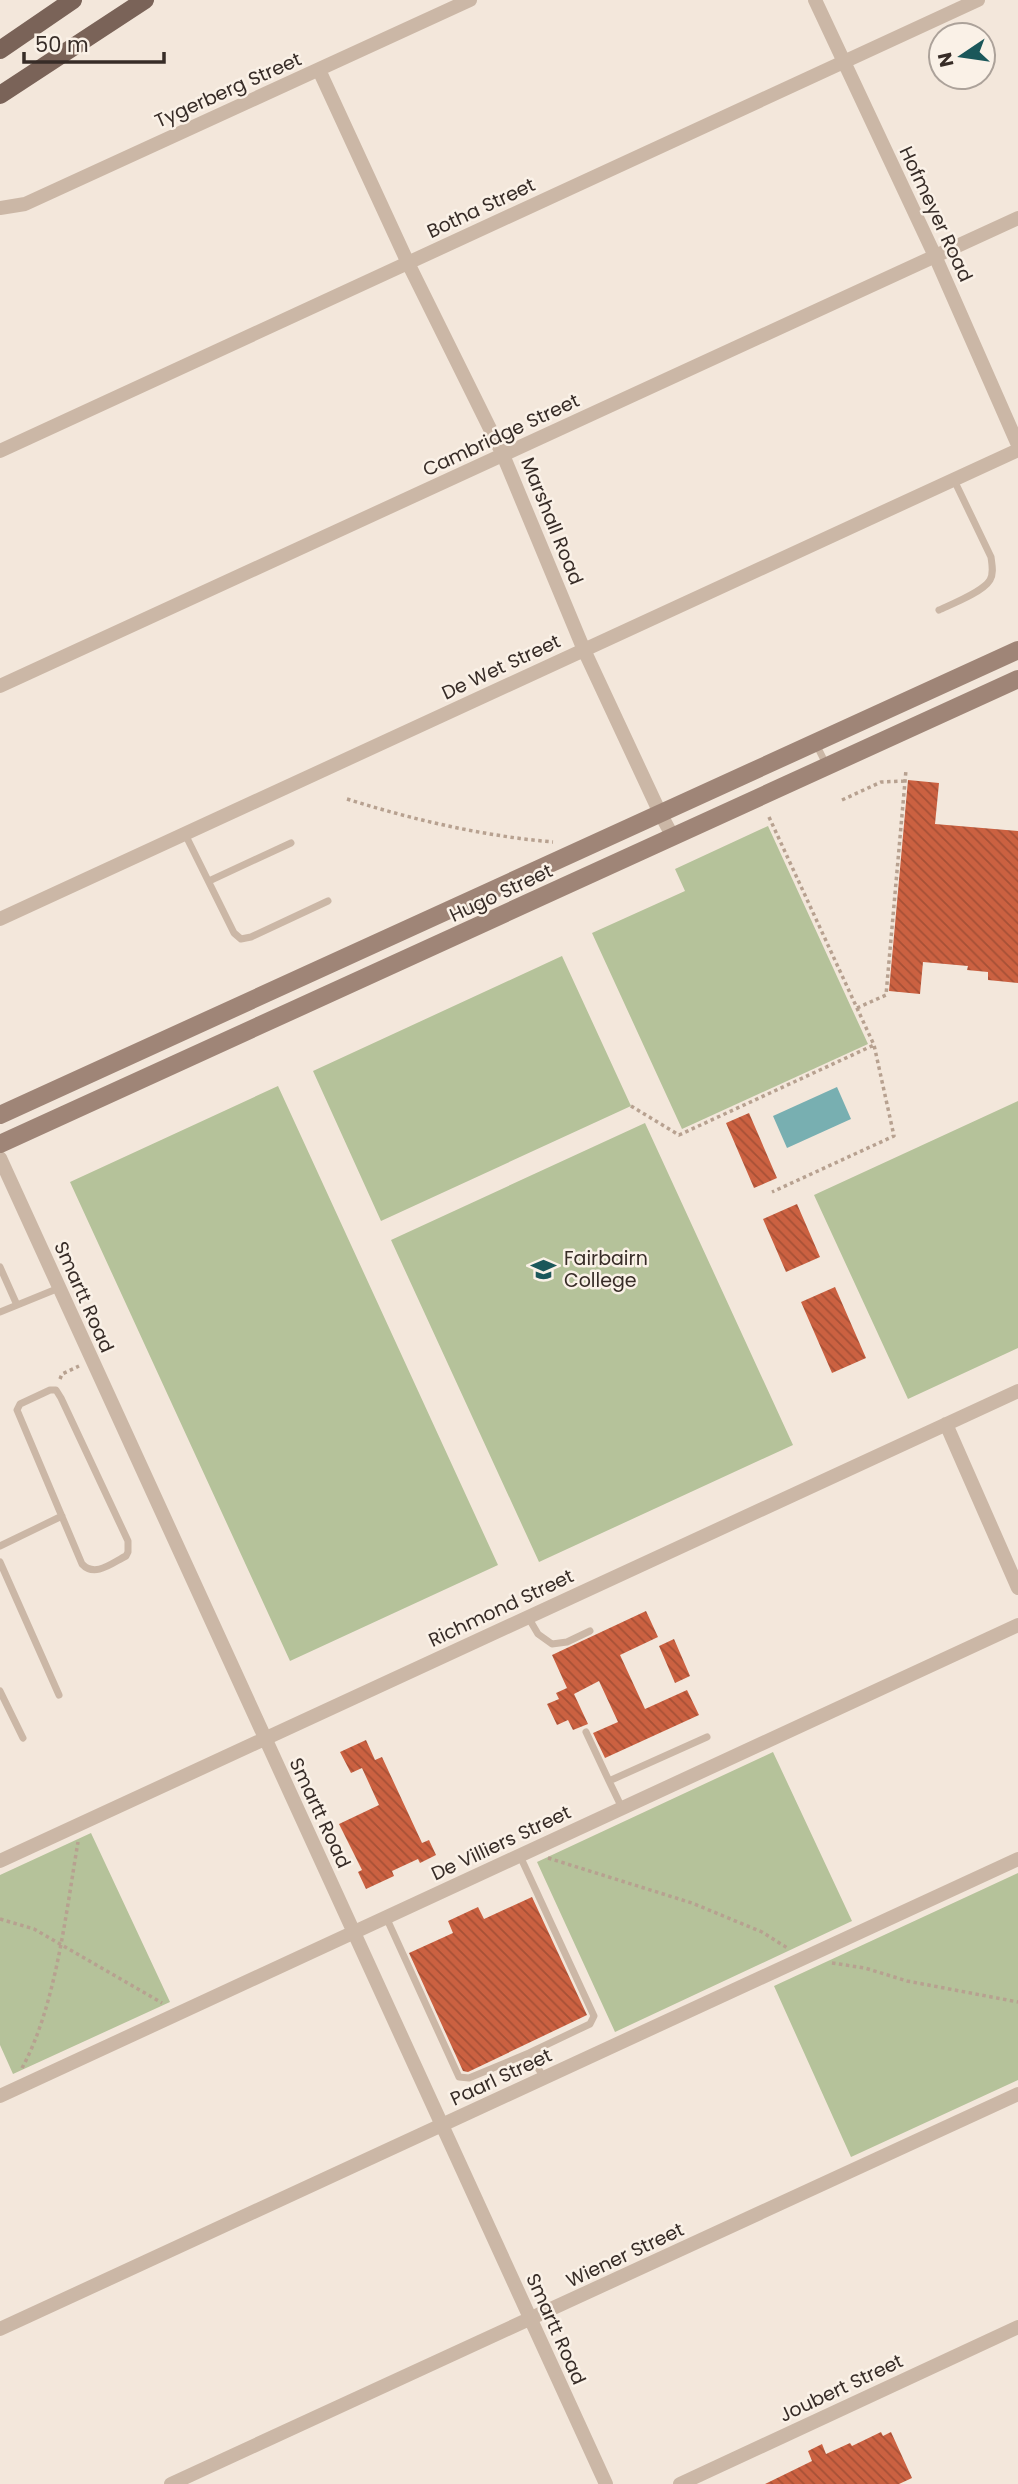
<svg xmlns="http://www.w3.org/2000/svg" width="1018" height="2484" font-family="Poppins,sans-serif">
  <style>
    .grass { fill: #b5c29a }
    .water { fill: #78afb1 }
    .building { fill: url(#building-back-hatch) }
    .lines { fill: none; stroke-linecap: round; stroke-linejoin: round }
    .path { stroke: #b7a190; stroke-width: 3.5; stroke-dasharray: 3.5 3.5; stroke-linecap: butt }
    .lane { stroke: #cbb7a6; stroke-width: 7 }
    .street { stroke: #cbb7a6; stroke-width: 14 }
    .secondary { stroke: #9f8577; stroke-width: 18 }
    .primary { stroke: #7a6358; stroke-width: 18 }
    .labels { text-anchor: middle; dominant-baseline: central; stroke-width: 5; stroke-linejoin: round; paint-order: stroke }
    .street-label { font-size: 19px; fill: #372c27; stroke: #faf1e7 }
    .poi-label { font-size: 19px; fill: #372c27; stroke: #faf1e7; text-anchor: start }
  </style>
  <defs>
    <pattern id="building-back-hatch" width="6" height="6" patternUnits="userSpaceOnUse" patternTransform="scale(1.75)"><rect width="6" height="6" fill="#cb6141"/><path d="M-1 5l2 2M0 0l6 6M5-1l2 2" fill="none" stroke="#a65036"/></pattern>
  </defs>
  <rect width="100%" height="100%" fill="#f3e7db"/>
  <!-- grass -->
  <path class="grass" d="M768,826L868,1044L682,1129L592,933L685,891L675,869Z
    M562,956L631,1106L381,1221L313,1071Z
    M278,1086L498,1565L290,1661L70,1182Z
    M1018,1101V1348L908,1399L814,1195Z
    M645,1123L793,1445L539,1562L391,1240Z
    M773,1752L852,1921L615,2032L537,1862Z
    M91,1833L170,2002L13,2074L0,2045V1875Z
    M1018,1873V2080L851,2157L774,1986Z"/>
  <!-- water -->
  <path class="water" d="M837,1087L851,1119L787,1148L773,1116Z"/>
  <!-- building -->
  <path class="building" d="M908,780L939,783L935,824L1018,831V983L988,980V972L967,970L968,966L923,962L920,994L889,991Z
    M749,1113L777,1178L754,1188L726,1123Z
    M797,1204L820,1257L786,1272L763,1219Z
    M835,1287L866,1358L832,1373L801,1302Z
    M646,1611L658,1637L620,1655L645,1709L687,1690L699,1715L605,1758L593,1733L618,1722L599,1681L574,1694L588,1724L573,1730L568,1720L557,1725L547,1704L559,1699L556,1693L567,1688L552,1655Z
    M674,1639L690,1676L675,1683L659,1646Z
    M366,1740L375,1760L382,1757L422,1843L429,1840L436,1855L420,1863L418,1859L392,1871L394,1876L366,1889L358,1872L362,1870L339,1824L379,1805L362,1768L351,1773L340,1752Z
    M532,1897L587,2015L468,2072L463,2071L409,1953L453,1933L448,1921L478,1907L484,1919Z
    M881,2432L883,2436L891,2432L912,2478L899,2484H765L812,2461L808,2451L822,2444L826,2454L850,2443L852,2446Z"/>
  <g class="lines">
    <!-- path -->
    <path class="path" d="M347,799C414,820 483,836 553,842
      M842,800L881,782L905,781
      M769,817L874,1045L894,1136L772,1192
      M857,1008L886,995L906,770
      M631,1106L679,1135L874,1045
      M60,1379L62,1374L79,1366
      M548,1858L692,1903L762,1932L789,1949
      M0,1919L34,1929L162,2003
      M832,1963L865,1968L907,1981L1018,2002
      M22,2068C56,2006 66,1912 78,1842"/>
    <!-- lane -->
    <path class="lane" d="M939,610C952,604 983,592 990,580C994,573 992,565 991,557L954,480
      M815,742L827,766
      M185,834L234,933L241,939L251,937L328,901
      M209,881L291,843
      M0,1267L17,1305
      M0,1312L59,1288
      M50,1390H56L61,1398L128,1541V1552L126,1556C112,1563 95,1578 82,1564L17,1410L20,1404Z
      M0,1546L62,1516
      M0,1562L59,1695
      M528,1617L538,1634L552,1644L567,1642L590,1631
      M0,1691L23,1738
      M586,1732L609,1781L707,1737
      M609,1781L622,1808
      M386,1917L459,2077L469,2078L529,2053L590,2024L594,2016L520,1856
      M529,2053L544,2078"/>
    <!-- street -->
    <path class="street" d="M815,0L935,256L1018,445
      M319,70L408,263L503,455L584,650L660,813L673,837
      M0,208L25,204L470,0
      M0,451L978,0
      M0,686L1018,218
      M0,919L1018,450
      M0,1158L606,2484
      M946,1424L1018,1588
      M0,1861L1018,1391
      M0,2096L1018,1625
      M0,2329L1018,1859
      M171,2484L1018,2094
      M680,2484L1018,2327"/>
    <!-- secondary -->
    <path class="secondary" d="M0,1115L1018,650
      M0,1144L1018,679"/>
    <!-- primary -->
    <path class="primary" d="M0,50L73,0
      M0,95L145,0"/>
  </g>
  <!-- icons -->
  <defs>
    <symbol id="school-bare" viewBox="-9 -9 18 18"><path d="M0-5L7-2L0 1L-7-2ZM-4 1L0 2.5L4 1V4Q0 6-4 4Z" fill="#1b575a" stroke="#faf1e7" stroke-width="2.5" paint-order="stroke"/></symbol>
  </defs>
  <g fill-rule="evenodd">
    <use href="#school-bare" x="526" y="1252" width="35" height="35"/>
  </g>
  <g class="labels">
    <!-- street labels -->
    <g class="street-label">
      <text transform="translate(228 90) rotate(-24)">Tygerberg Street</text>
      <text transform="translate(481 208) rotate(-25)">Botha Street</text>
      <text transform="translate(936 214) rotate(65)">Hofmeyer Road</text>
      <text transform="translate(501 435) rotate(-25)">Cambridge Street</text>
      <text transform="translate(552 521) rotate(68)">Marshall Road</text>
      <text transform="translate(501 667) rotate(-25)">De Wet Street</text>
      <text transform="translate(501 893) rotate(-25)">Hugo Street</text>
      <text transform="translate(84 1297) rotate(66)">Smartt Road</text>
      <text transform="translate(501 1608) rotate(-25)">Richmond Street</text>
      <text transform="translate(320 1813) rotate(65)">Smartt Road</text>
      <text transform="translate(501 1843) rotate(-25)">De Villiers Street</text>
      <text transform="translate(501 2077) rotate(-25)">Paarl Street</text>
      <text transform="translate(625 2255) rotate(-25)">Wiener Street</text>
      <text transform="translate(556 2329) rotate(66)">Smartt Road</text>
      <text transform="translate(841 2388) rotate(-25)">Joubert Street</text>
    </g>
    <!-- poi labels -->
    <g class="poi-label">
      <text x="564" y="1258">Fairbairn<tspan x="564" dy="22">College</tspan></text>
    </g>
  </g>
  <!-- north arrow -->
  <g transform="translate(962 56) rotate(257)"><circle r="33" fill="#faf1e7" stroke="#aca29a" stroke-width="2"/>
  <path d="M0-5L12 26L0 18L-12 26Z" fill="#1b575a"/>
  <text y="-10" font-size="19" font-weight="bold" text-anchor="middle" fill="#372c27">N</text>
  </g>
  <!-- scale -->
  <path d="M24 52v10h140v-10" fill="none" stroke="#372c27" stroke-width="3.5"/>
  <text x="35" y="52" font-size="21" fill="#372c27" stroke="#faf1e7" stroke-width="5" paint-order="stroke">50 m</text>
</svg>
